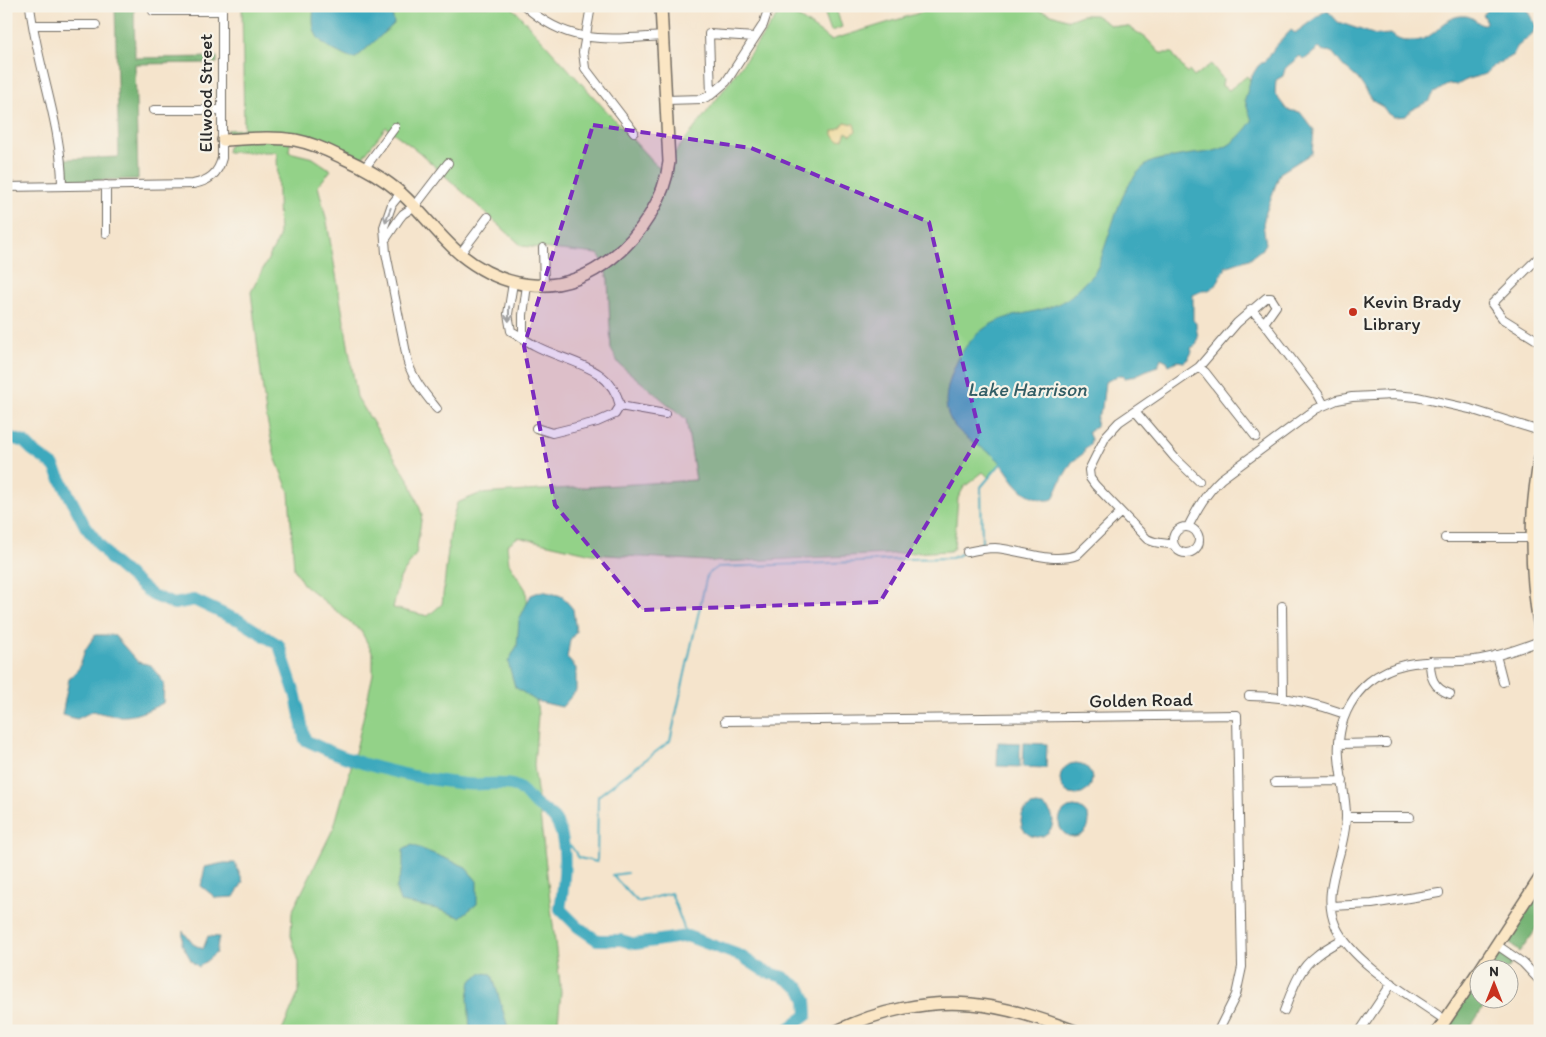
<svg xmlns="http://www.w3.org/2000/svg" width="1546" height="1037" font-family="Itim,sans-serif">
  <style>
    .green { fill: #93d288; stroke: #5f7e5a; fill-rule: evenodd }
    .forest { fill: #76b474; stroke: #507050 }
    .sand { fill: #eeda9e; stroke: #8c8264 }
    .water { fill: #3da9bd; stroke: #346a74 }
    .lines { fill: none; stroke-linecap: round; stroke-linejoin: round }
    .stream { stroke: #3da9bd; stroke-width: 2 }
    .river { stroke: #3da9bd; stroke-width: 12 }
    .street-casing { stroke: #726c63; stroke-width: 10 }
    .secondary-casing { stroke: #726c63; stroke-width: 14 }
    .street { stroke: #fff; stroke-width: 8 }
    .secondary { stroke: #fbe6c4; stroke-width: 11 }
    .oneway { stroke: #a0a0a0 }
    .marked { fill: #7b2cbf; fill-opacity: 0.2; stroke: #7b2cbf; stroke-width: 4; stroke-dasharray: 10 6; stroke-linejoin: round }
    .poi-dot { fill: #c8321e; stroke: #f7f3e8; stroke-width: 2 }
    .labels { text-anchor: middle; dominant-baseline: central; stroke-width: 4.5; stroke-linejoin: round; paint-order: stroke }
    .street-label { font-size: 19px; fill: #2b2b2b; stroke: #f7f3e8 }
    .poi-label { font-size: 19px; fill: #2b2b2b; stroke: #f7f3e8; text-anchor: start }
    .water-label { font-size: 20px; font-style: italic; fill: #325d65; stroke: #f7f3e8 }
  </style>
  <rect width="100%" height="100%" fill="#f7f3e8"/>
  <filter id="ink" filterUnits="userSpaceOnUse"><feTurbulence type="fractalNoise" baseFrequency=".02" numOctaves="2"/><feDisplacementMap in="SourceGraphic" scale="10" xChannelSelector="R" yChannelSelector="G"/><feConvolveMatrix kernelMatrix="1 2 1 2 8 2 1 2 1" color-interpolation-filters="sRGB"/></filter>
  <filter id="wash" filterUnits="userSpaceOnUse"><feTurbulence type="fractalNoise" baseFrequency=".0096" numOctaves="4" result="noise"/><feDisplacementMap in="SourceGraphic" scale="20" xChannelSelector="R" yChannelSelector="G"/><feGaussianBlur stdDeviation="1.12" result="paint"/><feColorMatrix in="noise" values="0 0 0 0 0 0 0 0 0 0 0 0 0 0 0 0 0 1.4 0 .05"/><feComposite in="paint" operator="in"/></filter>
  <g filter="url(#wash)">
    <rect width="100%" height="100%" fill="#f5e4cc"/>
    <!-- green -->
    <path class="green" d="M242,6H511L652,161L661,169C705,118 743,63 782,9L801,19L831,40L942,6H1028L1069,20L1082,15H1095L1110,25L1129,27L1146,38L1160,53H1173L1174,56L1187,73L1189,71L1194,77L1211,64L1223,79L1222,86L1229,90L1247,76L1264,98L1267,109L1090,357L989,478L983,472L964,487L958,498L954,548L950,551L724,562L592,554L518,537L507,545L509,563L526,590L538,715L534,765L561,992L557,1031H282L299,992V962L291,936L292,912L334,827L357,745L373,674V654L361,631L303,584L294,569L289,492L275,457L266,415L251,292L279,238L277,152H227L228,147L231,144V135L227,130L244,129ZM386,127L419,152L522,246L598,254L601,258L608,279L611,349L619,364L686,419L696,480L479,494L457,503L451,524L442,604L428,616L393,608L400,578L416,554L422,514L410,482L357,397L327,222L318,186L331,170L313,158L289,152L291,135L362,158Z
      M822,6H835L842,27L831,31Z"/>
    <!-- forest -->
    <path class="forest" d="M115,6H134L135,58L217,57V63L135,64L138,179L73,181L67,177L65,159L119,157Z
      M1540,891V924L1520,952L1511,945L1510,937Z
      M1501,955L1514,960L1508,969L1486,970L1492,959Z
      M1478,980V1000H1488L1468,1031H1444Z"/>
    <!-- sand -->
    <path class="sand" d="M845,122L854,124L856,131L851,135L846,132L843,139L838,140L833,135V131L841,127Z"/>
    <!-- water -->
    <path class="water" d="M314,6H391L394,24L356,58C348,59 344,55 337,52C314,40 311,31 314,6Z
      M1494,6H1524L1535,23L1536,28L1532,34L1517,47L1513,55L1492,67L1486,74L1468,79L1457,85C1446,82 1443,89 1434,93L1429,101L1411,110L1406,116L1394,117L1388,114L1383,107L1374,102L1358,79L1343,66L1333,53L1328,51L1323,52L1319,48L1304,60L1300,56L1289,65L1285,69L1283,76L1276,80L1275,94L1287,110L1300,112L1314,130L1312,153L1280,173L1265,215L1263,224L1266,244L1262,249L1249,259L1225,267V270L1222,273L1217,284L1209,290H1204L1193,295V320L1196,323C1196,333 1200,335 1196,345L1191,348L1192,352L1188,359L1184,362L1177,361L1169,365L1167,361L1161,358L1158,366C1146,369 1136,377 1125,378L1123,375H1120L1105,382L1102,408L1097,417L1096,427L1088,432L1091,439L1090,445L1084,449V453L1072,462L1062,479L1053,499C1048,501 1043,500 1038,498C1012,492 1009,465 990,453C963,436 939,423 948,387C956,354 975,326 1009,317C1028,312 1050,310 1067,299C1073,295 1078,289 1083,284C1088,279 1093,275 1096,270C1100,264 1102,255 1104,249C1114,222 1123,179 1149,163C1157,159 1166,159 1174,157C1214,149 1225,158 1252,121L1245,100L1251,77L1258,66L1269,57L1274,48L1291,30L1295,33L1325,11L1329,12L1338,22L1376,35L1391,34C1397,39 1400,41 1409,41C1437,43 1441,14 1465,16C1472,16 1477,22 1482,25L1486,23L1485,17L1483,15L1488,9Z
      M542,591L562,596L573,609L576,632L570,640L567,658L576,668V691L562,707L536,701L515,687L508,662L517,646L519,620L531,595Z
      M95,635H114L138,662L151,665L164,683L163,703C135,717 124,720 93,711L77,719L62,715L69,679L79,668L85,650Z
      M998,742L1020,743V767L997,766Z
      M1024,743L1047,744L1046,768L1023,767Z
      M1060 779a16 16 0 1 1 32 0a16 16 0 1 1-32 0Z
      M1021 821a16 16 0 1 1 32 0a16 16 0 1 1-32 0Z
      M1059 822a15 15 0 1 1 30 0a15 15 0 1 1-30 0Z
      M412,845L464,866L477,881V904L460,917L437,909L400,902L396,889L403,867V850Z
      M224,863H235L243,882L234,897L216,898L201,886L205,867Z
      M183,931L193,944L203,949L208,936L219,937L216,953L199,967L192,962L182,944Z
      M482,973L492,974L509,1031H470L468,997L471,981Z"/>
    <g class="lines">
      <!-- stream -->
      <path class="stream" d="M974,547L982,543L981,487L1002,462
        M564,851L571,846L579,858L597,862L598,796L670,741L707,575L718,567L860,562L905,559L952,558L965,552
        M627,873L612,875L638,902L671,893L687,936"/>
      <!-- river -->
      <path class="river" d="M6,436L24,442L32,450L54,466L85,526L112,561L152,595L174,604L194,600L228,616L239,620L279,645L296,696L305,740C355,765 410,778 465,784C481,786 499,781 515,786C523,788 528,798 534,803C541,809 551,813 555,820C570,842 564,885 560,909L578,927L597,940H621L635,944L687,936L741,956L764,971L783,977L801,989L806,1000L807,1015L785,1031"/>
    </g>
  </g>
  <g filter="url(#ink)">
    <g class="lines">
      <defs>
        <path id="street" d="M30,6C37,67 62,124 62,186
          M525,6C569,46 608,39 663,36
          M591,6L583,52L585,68L634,132
          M153,11H222
          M33,25H96
          M711,95L709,34L755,37
          M666,100L702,99L711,95L726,82L763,25L769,7
          M154,110H222
          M364,169L395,127
          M6,187L193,184C209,181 218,174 222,158V6
          M401,193L392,204L384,227L386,253L408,363C414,381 425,394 437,409
          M106,233V185
          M385,240L399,219L403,214L415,206L448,163
          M543,248L544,286
          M460,254L488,217
          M1540,256L1492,304L1503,319L1540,342
          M513,283L508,314L511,331C519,335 526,341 534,345C566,363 611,364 620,406L615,414L597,422L552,433L536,428
          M1251,309L1264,323L1318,394L1324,405
          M523,337V315L527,285
          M1199,367L1205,372L1256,437
          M620,406L665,414
          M1135,411L1175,458L1199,481
          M1173 540a13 13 0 1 1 26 0a13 13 0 1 1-26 0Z
          M1188,527C1197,509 1206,493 1221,479L1316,409L1337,400L1352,397L1393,395L1417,397L1470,409L1540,431
          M1445,538H1532
          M1173,545C1163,542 1158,545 1147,539L1095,485L1090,478L1089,470L1106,436L1119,422L1199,367L1237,323L1266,298H1271L1276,306L1264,323
          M967,552C976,550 985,548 995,548C1022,550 1051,564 1077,555L1121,512
          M1282,606L1283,697
          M1496,655L1503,682
          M1430,661C1430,677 1433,688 1450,694
          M1249,696C1283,696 1313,702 1345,714
          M725,721L1237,715L1242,967L1236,995L1218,1031
          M1339,744L1386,743
          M1275,782L1343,781
          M1346,817H1410
          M1331,906L1372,904L1439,893
          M1497,945L1523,963L1540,981
          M1284,1011C1292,991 1298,969 1316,956C1324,949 1334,944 1343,939
          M1445,1020C1411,996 1354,964 1336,927C1319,890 1346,854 1346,816C1346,789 1335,761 1340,733C1343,714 1354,694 1369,682C1402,655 1436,664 1474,660C1497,657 1519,649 1540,641
          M1360,1031L1392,983"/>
        <path id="secondary" d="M223,140C246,139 271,136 295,140C311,143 327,150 341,157C362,166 385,179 402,194C423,213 439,236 460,254C508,293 564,297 612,258C641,235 665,198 669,162L661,6
          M1540,458C1529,514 1530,573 1540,629
          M1480,970L1540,878
          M837,1031C877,1011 927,1000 971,1004C1006,1007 1042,1019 1075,1031
          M1438,1031L1478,972"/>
      </defs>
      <!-- street casing -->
      <use href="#street" class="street-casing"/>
      <!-- secondary casing -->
      <use href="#secondary" class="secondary-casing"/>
      <!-- street -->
      <use href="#street" class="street"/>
      <!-- secondary -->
      <use href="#secondary" class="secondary"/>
    </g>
    <!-- one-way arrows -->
    <defs><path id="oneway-shaft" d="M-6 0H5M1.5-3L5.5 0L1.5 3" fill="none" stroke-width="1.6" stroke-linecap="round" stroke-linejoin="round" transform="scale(1.25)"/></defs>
    <g class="oneway">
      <use href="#oneway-shaft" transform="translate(388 215) rotate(111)"/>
      <use href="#oneway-shaft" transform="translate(509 314) rotate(91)"/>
    </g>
  </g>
  <!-- marked area -->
  <path class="marked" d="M593,125L751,148L929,222L980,435L880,602L642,610L555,505L524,346Z"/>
  <!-- markers -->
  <circle class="poi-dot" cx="1353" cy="312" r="5"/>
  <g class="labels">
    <!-- street labels -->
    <g class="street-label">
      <text transform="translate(205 93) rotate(-90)">Ellwood Street</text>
      <text transform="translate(1141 700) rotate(-1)">Golden Road</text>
    </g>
    <!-- poi labels -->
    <g class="poi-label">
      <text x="1363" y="301">Kevin Brady<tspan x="1363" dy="22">Library</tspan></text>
    </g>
    <!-- water labels -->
    <g class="water-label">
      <text x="1027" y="389">Lake Harrison</text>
    </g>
  </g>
  <!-- margin -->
  <rect width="1546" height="1037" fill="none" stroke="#f7f3e8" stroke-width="25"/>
  <!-- north arrow -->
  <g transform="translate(1494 984)"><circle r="24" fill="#f7f3e8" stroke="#a5a39c"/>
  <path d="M0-4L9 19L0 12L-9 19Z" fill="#c8321e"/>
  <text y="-8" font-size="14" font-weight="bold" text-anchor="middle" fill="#2b2b2b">N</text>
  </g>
</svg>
